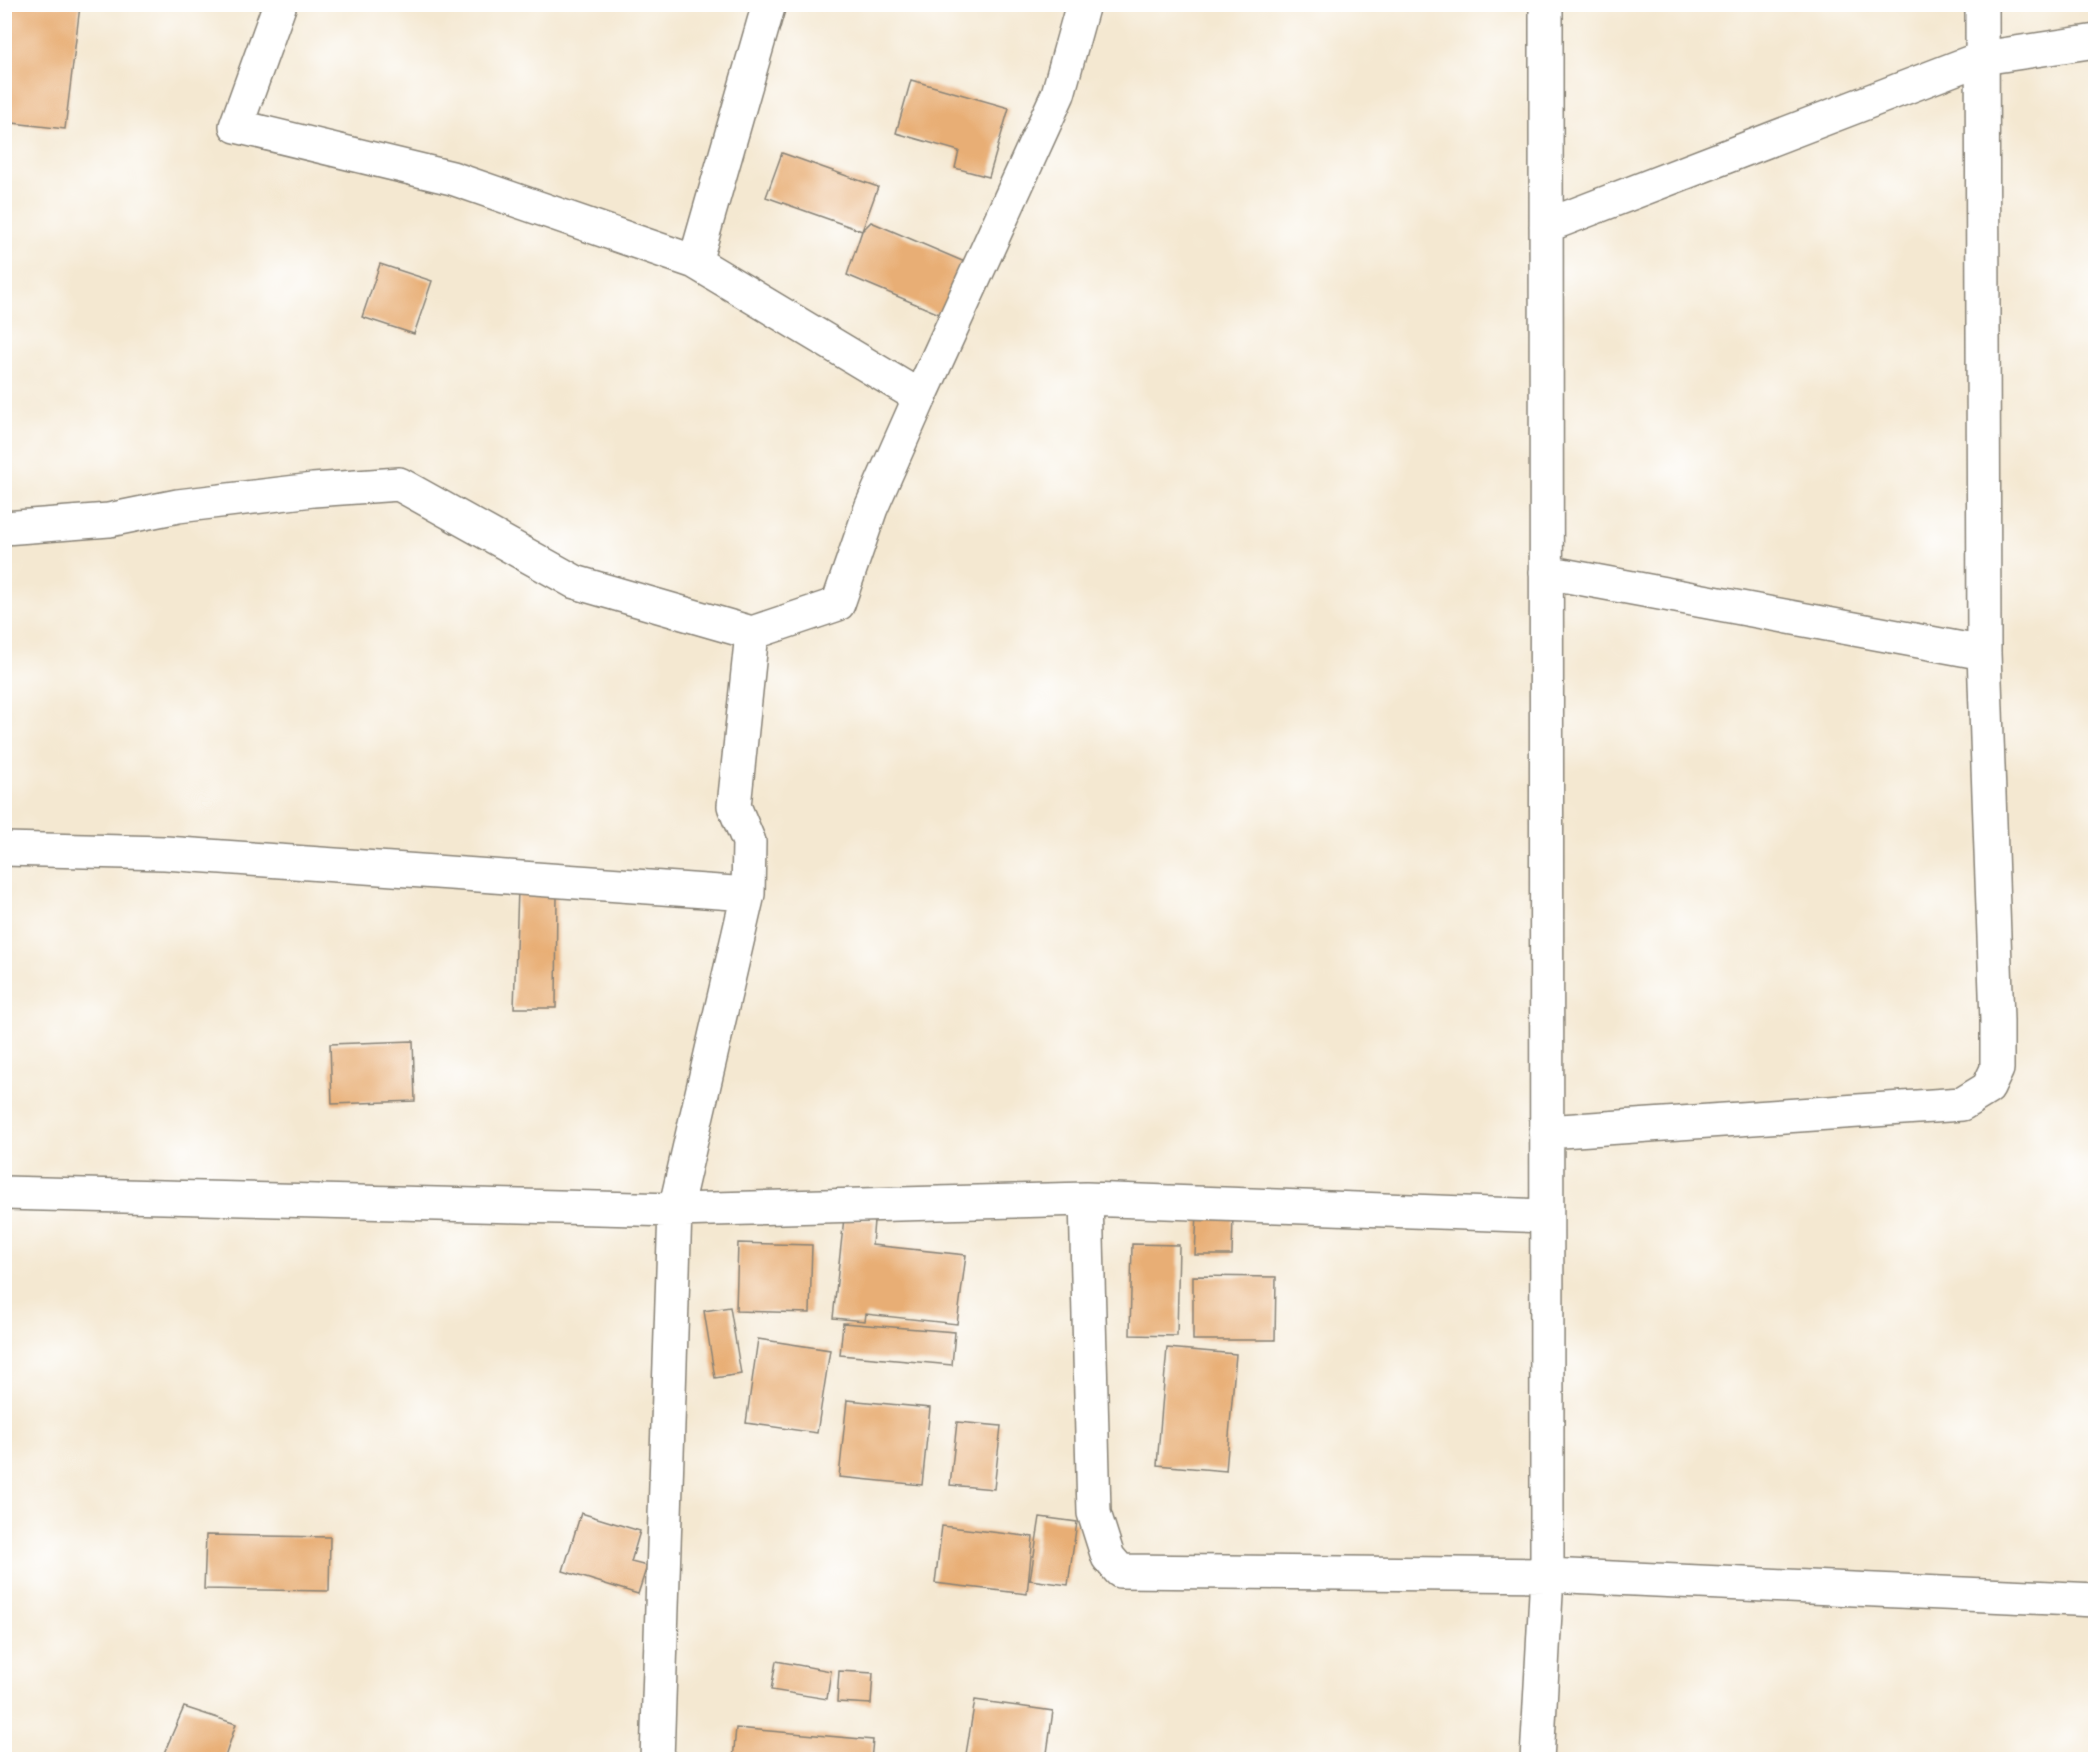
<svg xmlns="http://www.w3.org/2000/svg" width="2100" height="1764" font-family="'Libre Caslon Text',serif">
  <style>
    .building { fill: #e8ae75 }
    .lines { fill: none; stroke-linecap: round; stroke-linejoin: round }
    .street-casing { stroke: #888276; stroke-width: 36 }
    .street { stroke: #fff; stroke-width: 33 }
  </style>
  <rect width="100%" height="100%" fill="#fff"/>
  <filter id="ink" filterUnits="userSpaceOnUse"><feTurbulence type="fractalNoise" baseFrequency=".0167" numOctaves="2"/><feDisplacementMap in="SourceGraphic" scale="12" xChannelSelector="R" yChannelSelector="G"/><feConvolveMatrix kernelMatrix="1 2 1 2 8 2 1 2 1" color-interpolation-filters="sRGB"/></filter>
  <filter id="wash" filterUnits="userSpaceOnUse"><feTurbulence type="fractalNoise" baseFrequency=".008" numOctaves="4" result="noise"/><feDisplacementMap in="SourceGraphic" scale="24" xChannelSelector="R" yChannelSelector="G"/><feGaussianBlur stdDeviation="1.35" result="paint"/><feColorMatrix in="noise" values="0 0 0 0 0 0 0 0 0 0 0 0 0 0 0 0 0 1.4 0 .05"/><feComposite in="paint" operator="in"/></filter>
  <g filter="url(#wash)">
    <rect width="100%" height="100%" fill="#f4e8d1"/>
    <g id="blocks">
      <!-- building -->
      <path class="building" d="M4,4L80,6L65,129L4,122Z
        M911,80L1009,108L989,177L955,168L959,151L896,133Z
        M782,153L878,187L862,231L766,197Z
        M871,222L967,263L944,316L847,275L862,231Z
        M380,264L432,281L414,334L362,317Z
        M518,889L557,892L556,1008H514Z
        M413,1041L415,1101L332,1104L330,1044Z
        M1197,1213H1233L1232,1255H1195Z
        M844,1218L874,1221L872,1245L966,1255L957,1324L866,1314L865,1321L833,1318Z
        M738,1243L812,1245L810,1313L736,1311Z
        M1132,1244L1179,1245L1177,1336L1130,1335Z
        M1193,1276L1276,1277L1275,1340H1193Z
        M730,1307L741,1374L715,1378L704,1311Z
        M843,1323L955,1332L952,1365L840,1355Z
        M758,1339L830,1350L817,1433L746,1423Z
        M1167,1348L1236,1354L1226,1471L1157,1465Z
        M847,1400L930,1408L922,1485L839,1477Z
        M957,1422L1001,1426L994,1489L950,1485Z
        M581,1513L640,1531L631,1562L647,1566L638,1594L563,1571Z
        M1040,1517L1077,1522L1068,1585L1030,1580Z
        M942,1526L1033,1537L1027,1594L935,1583Z
        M206,1535L330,1537L329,1591L204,1589Z
        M776,1661L831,1671L827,1699L771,1690Z
        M839,1671L873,1673L871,1704L837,1702Z
        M975,1700L1053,1711L1046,1760H965Z
        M184,1707L236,1724L224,1760H161Z
        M736,1728L873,1740L871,1760H733Z"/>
    </g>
  </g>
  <g filter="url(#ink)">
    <use href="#blocks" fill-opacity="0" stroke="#888276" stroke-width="1.5"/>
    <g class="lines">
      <defs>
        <path id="street" d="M280,4L236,126L452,178L695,262L920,397L1058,94L1083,4
          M1546,226L1982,58L2096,41
          M695,262L769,4
          M4,528L109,520L178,506L313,490L399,484L575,582L752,633L734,806L749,842L748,894L675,1210L657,1760
          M1546,572L1984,653
          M752,633L838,604L871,508L920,397
          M4,849L165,853L748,894
          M1546,1132L1962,1104L1988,1088L1997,1069V1021L1984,653L1982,4
          M4,1193L675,1210L1086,1199L1546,1216
          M1086,1199L1094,1513L1108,1557L1120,1571L1547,1575L2096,1600
          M1537,1760L1547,1575L1546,4"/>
      </defs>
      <!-- street casing -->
      <use href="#street" class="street-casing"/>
      <!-- street -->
      <use href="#street" class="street"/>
    </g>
  </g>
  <!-- margin -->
  <rect width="2100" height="1764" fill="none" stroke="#fff" stroke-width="24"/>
</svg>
